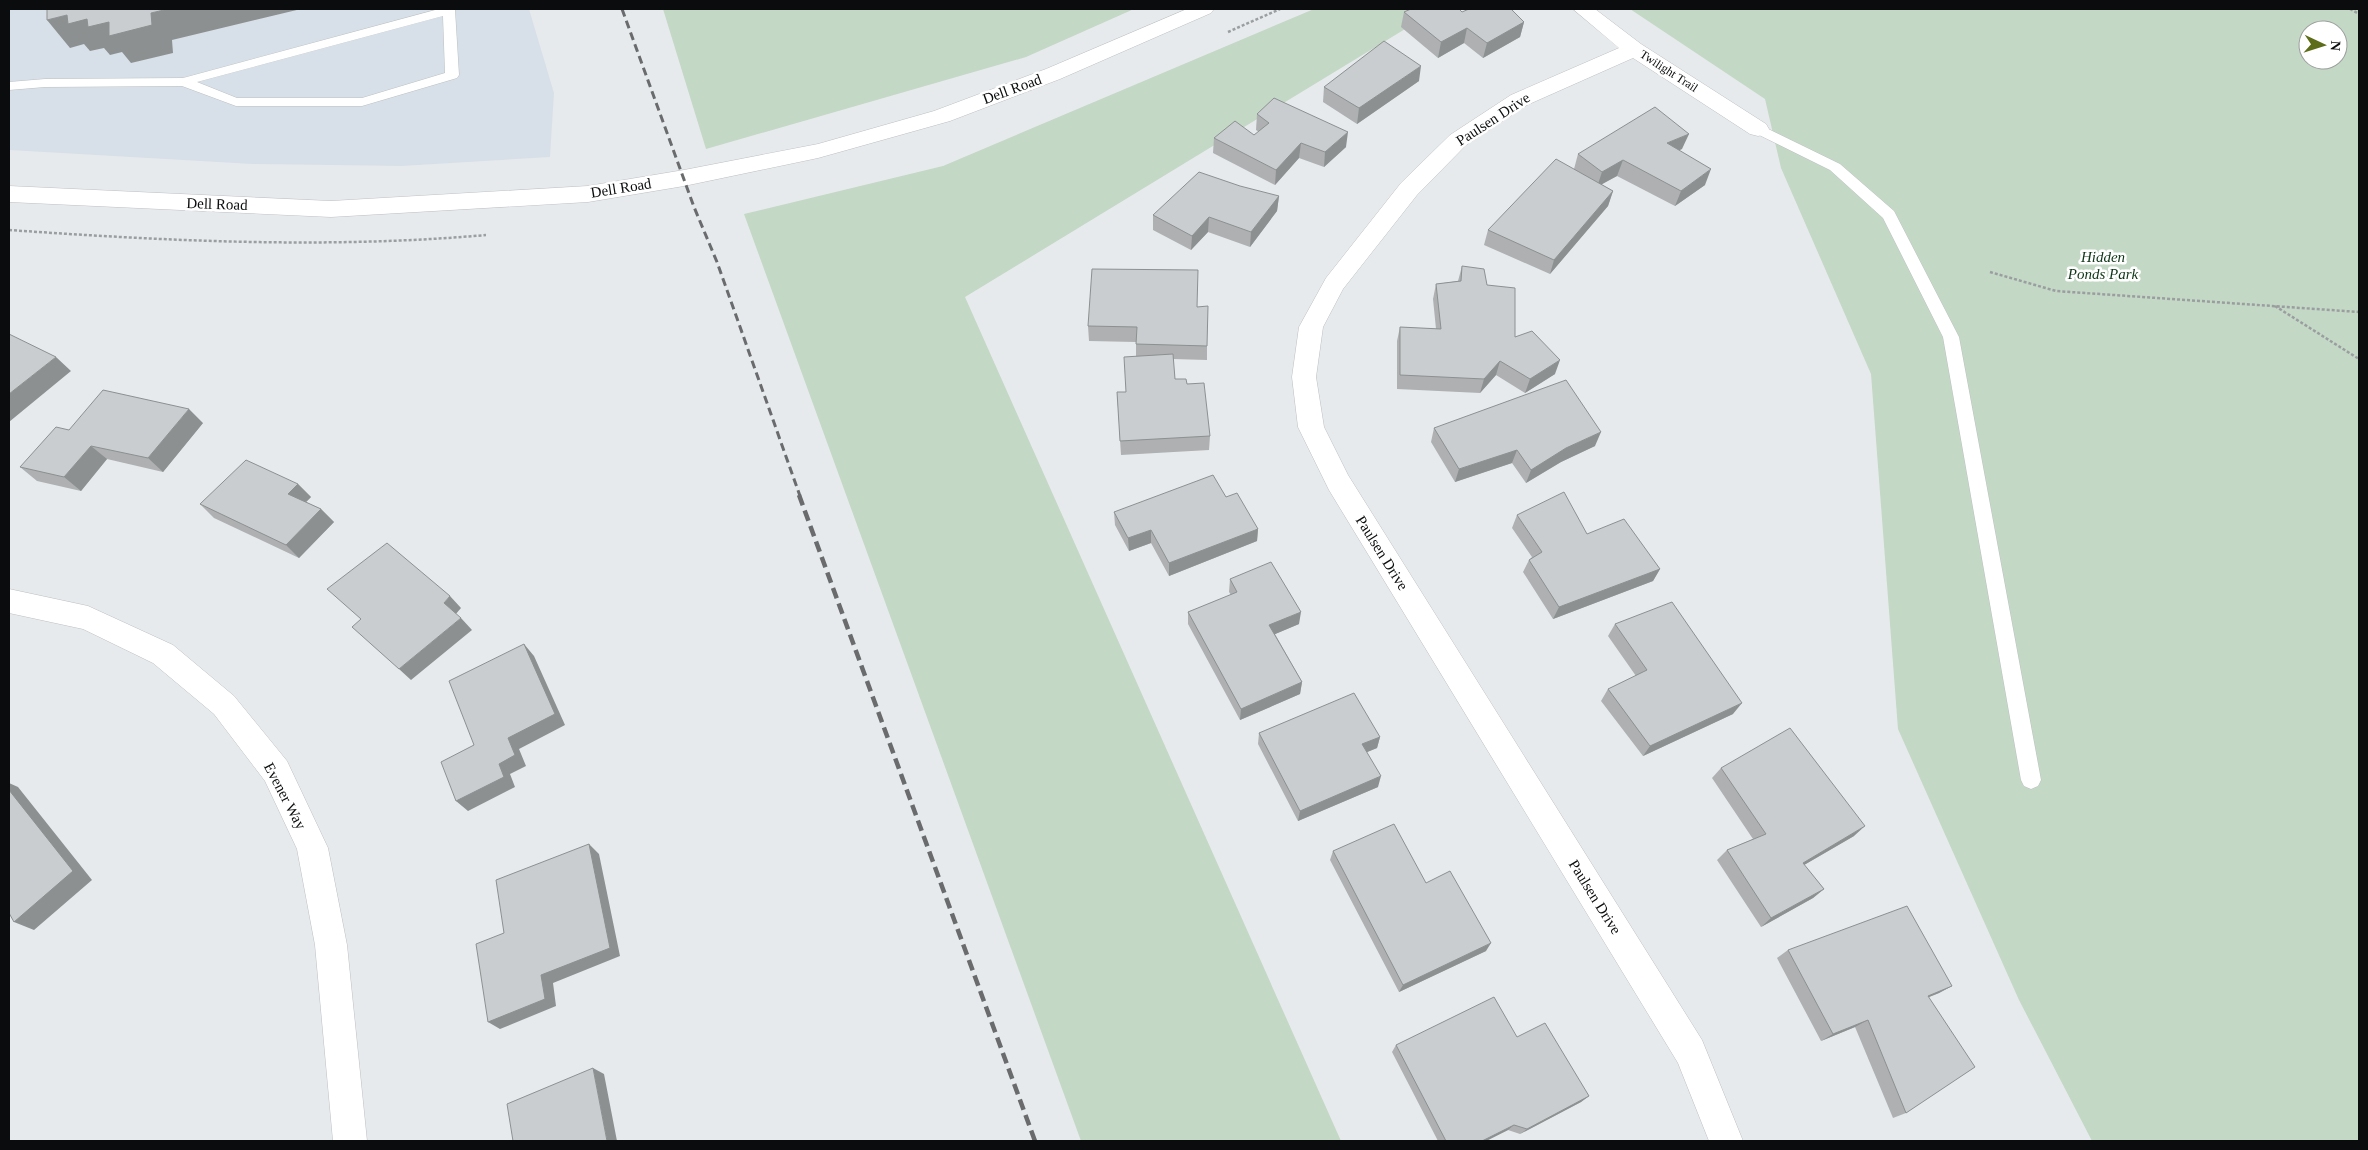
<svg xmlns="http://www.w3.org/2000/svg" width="2368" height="1150" font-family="'Times New Roman',serif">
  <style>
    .built { fill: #d7e0e8 }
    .green { fill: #c3d8c5; fill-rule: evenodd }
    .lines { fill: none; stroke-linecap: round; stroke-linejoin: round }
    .service-casing { stroke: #bdc0c2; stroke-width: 1 }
    .minor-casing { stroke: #bdc0c2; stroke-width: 1 }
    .tertiary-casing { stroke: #bdc0c2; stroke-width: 1 }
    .path { stroke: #9b9ea0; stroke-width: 2.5; stroke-dasharray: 3 2; stroke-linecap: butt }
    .service { fill: #fff; fill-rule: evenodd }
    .minor { fill: #fff; fill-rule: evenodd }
    .tertiary { fill: #fff; fill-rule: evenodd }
    .rail-far1 { stroke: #696b6d; stroke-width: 3; stroke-dasharray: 8 4.5; stroke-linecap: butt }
    .rail { stroke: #696b6d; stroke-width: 4.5; stroke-dasharray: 11 5.5; stroke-linecap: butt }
    .wall { fill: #aeb0b2 }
    .shaded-wall { fill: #8d9091 }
    .building { fill: #cacdcf; stroke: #8d9091 }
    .labels { text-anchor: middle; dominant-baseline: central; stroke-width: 5; stroke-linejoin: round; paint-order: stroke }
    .far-street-label { font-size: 12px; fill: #0b0c0d; stroke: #fff }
    .street-label { font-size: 15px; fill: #0b0c0d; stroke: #fff }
    .park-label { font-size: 15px; font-style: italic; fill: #0c3515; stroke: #fff }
  </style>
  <rect width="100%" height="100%" fill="#e7eaed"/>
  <!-- built -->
  <path class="built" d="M9,9H529L554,93L550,157L402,166L252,164L9,150Z"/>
  <!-- green -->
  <path class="green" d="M663,9H1134L1026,57L706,149Z
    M1314,9H1438L965,297L1341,1141H1081L744,214L943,166Z
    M1630,9H2359V1141H2092L2019,1000L1898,729L1871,374L1781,168L1765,99ZM2308,30H2338V60H2308Z"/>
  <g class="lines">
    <defs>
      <path id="service" d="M439,9L455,10L459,75L457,78L362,106H236L182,86L45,87L9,90V82L45,79L183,78ZM443,16L445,73L362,98H237L197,82Z
        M1758,124L1840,164L1894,211L1959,337L2041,780L2038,786L2031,789L2024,786L2021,780L1943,337L1883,218L1830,170L1753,132L1751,129L1753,126Z"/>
      <path id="minor" d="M1573,9H1595L1641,44L1766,124L1769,129L1766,134L1758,136L1750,134L1633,58L1527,105L1466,145L1417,195L1343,289L1323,327L1316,377L1324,427L1348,475L1702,1040L1743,1141H1709L1678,1063L1329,490L1298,427L1292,377L1299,327L1326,278L1401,183L1450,135L1511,95L1619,48Z
        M9,589L88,606L173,645L234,696L287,761L328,848L347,945L367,1141H333L315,945L297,849L265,781L214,714L153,663L83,629L9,613Z"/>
      <path id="tertiary" d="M1187,9H1214L1211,13L1060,79L950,121L818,158L684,186L588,202L331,217L9,202V186L331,201L588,186L684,170L818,144L934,111L1046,69Z"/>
    </defs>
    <!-- service casing -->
    <use href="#service" class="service-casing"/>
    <!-- minor casing -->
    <use href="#minor" class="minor-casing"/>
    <!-- tertiary casing -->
    <use href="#tertiary" class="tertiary-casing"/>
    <!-- path -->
    <path class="path" d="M2350,9L2359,14
      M1228,32L1280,9
      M9,230C168,241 326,249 486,235
      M1990,272L2056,291L2359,312
      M2275,306L2359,359"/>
    <!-- service -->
    <use href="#service" class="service"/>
    <!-- minor -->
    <use href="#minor" class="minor"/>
    <!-- tertiary -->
    <use href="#tertiary" class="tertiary"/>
    <!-- rail-far1 -->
    <path class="rail-far1" d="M622,9L694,207L717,262L800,496"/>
    <!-- rail -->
    <path class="rail" d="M799,495L1035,1141"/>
  </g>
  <!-- wall -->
  <path class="wall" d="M1404,12H1462L1524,22L1520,37L1483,58L1464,43L1438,58L1401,27Z
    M1419,81L1357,124L1323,102L1324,87Z
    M1257,114L1346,147L1324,167L1299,158L1275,185L1213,153L1214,138L1254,135L1259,132L1256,130Z
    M1682,149L1679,150L1705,185L1675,206L1617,176L1601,184L1613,191L1608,206L1550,274L1484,245L1488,230L1574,169L1578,154Z
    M1279,196L1277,211L1250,247L1208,232L1191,250L1153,230V215Z
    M1462,266L1487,285L1515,337L1555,374L1525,393L1496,375L1480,393L1397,389V341L1400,327L1436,329L1433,299L1436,284L1458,281Z
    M1197,306L1207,346V360L1173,359L1175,379L1187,384L1210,436L1209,450L1121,455L1117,392H1126L1136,356V342L1089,341L1088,326Z
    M203,423L163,472L107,459L81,491L37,481L20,467L69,430Z
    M1434,428L1595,446L1561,462L1526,483L1512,463L1455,482L1431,442Z
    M298,484L311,497L306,502L321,509L334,522L299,558L214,518L200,504Z
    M1226,497L1258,529L1257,541L1169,576L1151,543L1129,551L1115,525L1114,512Z
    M1517,515L1587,534L1660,569L1653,581L1553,619L1523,572L1529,560L1532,557L1512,528Z
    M1230,579L1299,624L1275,634L1302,682L1300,694L1240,720L1188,624V612L1231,595L1229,592Z
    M1615,624L1733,714L1643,756L1601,701L1608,689L1636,676L1608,636Z
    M1259,733L1380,737L1377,748L1367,752L1378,787L1298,821L1258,744Z
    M1721,768L1854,836L1804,865L1824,889L1813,898L1761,927L1717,860L1727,850L1753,839L1712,778Z
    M1333,851L1426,883L1486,951L1399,992L1330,860Z
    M1788,950L1952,986L1939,993L1929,997L1906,1113L1893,1118L1855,1027L1821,1041L1777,958Z
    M1517,1037L1589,1096L1581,1102L1520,1134L1508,1130L1486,1141H1438L1392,1052L1396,1045Z"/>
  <!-- shaded-wall -->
  <path class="shaded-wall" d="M168,9H301L172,40L173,53L131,63L122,52L110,55L104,48L90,51L84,44L70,48L47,20L67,15L87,19L151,13Z
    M1524,22L1520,37L1483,58L1487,43Z
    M1467,28L1464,43L1438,58L1441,42Z
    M1421,66L1419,81L1357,124L1359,108Z
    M1348,132L1346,147L1324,167L1325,152Z
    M1689,134L1682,149L1661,158L1667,143Z
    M1301,143L1299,158L1275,185L1276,170Z
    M1623,160L1617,176L1597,187L1602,172Z
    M1711,169L1705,185L1675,206L1681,191Z
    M1613,191L1608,206L1550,274L1554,260Z
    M1279,196L1277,211L1250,247L1251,232Z
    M1209,217L1208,232L1191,250L1192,236Z
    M56,357L71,371L9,422V394Z
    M1560,360L1555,374L1525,393L1530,379Z
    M1500,361L1496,375L1480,393L1484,379Z
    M189,409L203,423L163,472L148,458Z
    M1601,432L1595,446L1561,462L1526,483L1531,470L1566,448Z
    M91,446L107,459L81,491L64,477Z
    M1517,450L1512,463L1455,482L1459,469Z
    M298,484L311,497L301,507L288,494Z
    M321,509L334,522L299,558L286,545Z
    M1258,529L1257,541L1169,576V563Z
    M1151,530V543L1129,551L1128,538Z
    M1660,569L1653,581L1553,619L1559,607Z
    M450,596L461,608L455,615L444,603Z
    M1301,612L1299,624L1268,637L1269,625Z
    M461,618L472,630L411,680L399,669Z
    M524,644L534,656L565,725L519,749L526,766L510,774L515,787L468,811L456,801L499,764L508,738Z
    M1302,682L1300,694L1240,720L1241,709Z
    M1742,703L1733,714L1643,756L1650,746Z
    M1380,737L1377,748L1360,755L1362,744Z
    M1381,776L1378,787L1298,821L1300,811Z
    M9,783L18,787L92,880L34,930L14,922Z
    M1865,826L1854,836L1792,872L1803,863Z
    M589,844L599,854L620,956L553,983L556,1006L500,1029L488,1022L541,975Z
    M1824,889L1813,898L1761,927L1771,918Z
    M1491,943L1486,951L1399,992L1403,985Z
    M1952,986L1939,993L1914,1003L1928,996Z
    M1868,1020L1855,1027L1821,1041L1833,1034Z
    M593,1068L604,1074L617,1141H607Z
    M1589,1096L1581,1102L1520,1134L1527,1129Z
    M1514,1125L1508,1130L1486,1141H1482Z"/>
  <!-- building -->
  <path class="building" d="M47,9H168L151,13L152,25L109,36V22L88,27L87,19L68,24L67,15L47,20Z
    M1411,9H1459L1462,12L1469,9H1511L1524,22L1487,43L1467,28L1441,42L1404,12Z
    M1384,41L1421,66L1359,108L1324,87Z
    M1274,98L1348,132L1325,152L1301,143L1276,170L1214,138L1235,121L1254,135L1269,123L1257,114Z
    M1655,107L1689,134L1667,143L1711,169L1681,191L1623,160L1602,172L1578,154Z
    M1556,159L1613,191L1554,260L1488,230Z
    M1199,172L1240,186L1279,196L1251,232L1209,217L1192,236L1153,215Z
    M1462,266L1484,269L1487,285L1515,288V337L1532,331L1560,360L1530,379L1500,361L1484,379L1400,375V327L1441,329L1436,284L1461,281Z
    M1092,269L1198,270L1197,307L1208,306L1207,346L1136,344L1137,327L1088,326Z
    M9,334L56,357L9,394Z
    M1173,354L1175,379H1186L1187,384L1204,383L1210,436L1120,441L1117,392H1126L1124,357Z
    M1566,380L1601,432L1566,448L1531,470L1517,450L1459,469L1434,428Z
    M103,390L189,409L148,458L91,446L64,477L20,467L56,427L69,430Z
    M246,460L298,484L288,494L321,509L286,545L200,504Z
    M1213,475L1226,497L1237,493L1258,529L1169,563L1151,530L1128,538L1114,512Z
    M1564,492L1587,534L1624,519L1660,569L1559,607L1529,560L1542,552L1517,515Z
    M387,543L450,596L444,603L461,618L399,669L352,627L361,619L327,589Z
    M1271,562L1301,612L1269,625L1302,682L1241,709L1188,612L1237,592L1230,579Z
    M1672,602L1742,703L1650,746L1608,689L1647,670L1615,624Z
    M524,644L555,714L508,738L515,755L499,764L504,777L456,801L441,762L474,745L449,681Z
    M1354,693L1380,737L1362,744L1381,776L1300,811L1259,733Z
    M1790,728L1865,826L1803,863L1824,889L1771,918L1727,850L1766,834L1721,768Z
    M9,790L73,871L14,922L9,913Z
    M1394,824L1426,883L1450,871L1491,943L1403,985L1333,851Z
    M589,844L610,948L541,975L545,999L488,1022L476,944L504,933L496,880Z
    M1907,906L1952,986L1928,996L1975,1067L1906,1113L1868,1020L1833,1034L1788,950Z
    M1494,997L1517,1037L1545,1023L1589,1096L1527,1129L1514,1125L1482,1141H1446L1396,1045Z
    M593,1068L607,1141H513L507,1104Z"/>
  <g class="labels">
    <!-- far-street labels -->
    <g class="far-street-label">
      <text transform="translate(1669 71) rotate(33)">Twilight Trail</text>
    </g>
    <!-- street labels -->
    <g class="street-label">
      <text transform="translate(1012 89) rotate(-20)">Dell Road</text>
      <text transform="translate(1493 119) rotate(-33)">Paulsen Drive</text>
      <text transform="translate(621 188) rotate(-9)">Dell Road</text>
      <text transform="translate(217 204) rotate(2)">Dell Road</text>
      <text transform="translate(1382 553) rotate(58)">Paulsen Drive</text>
      <text transform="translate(285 796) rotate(62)">Evener Way</text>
      <text transform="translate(1595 897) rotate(58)">Paulsen Drive</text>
    </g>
    <!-- park labels -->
    <g class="park-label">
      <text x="2103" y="257">Hidden<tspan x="2103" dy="17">Ponds Park</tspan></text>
    </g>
  </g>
  <!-- border -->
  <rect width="2368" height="1150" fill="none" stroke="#0b0c0d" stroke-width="20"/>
  <!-- north arrow -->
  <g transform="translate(2323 45) rotate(94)"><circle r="24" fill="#ffffff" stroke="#9d9e9e"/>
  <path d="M0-4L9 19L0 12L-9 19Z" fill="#5c6c18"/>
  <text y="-8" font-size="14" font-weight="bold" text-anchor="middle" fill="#0b0c0d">N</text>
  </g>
</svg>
